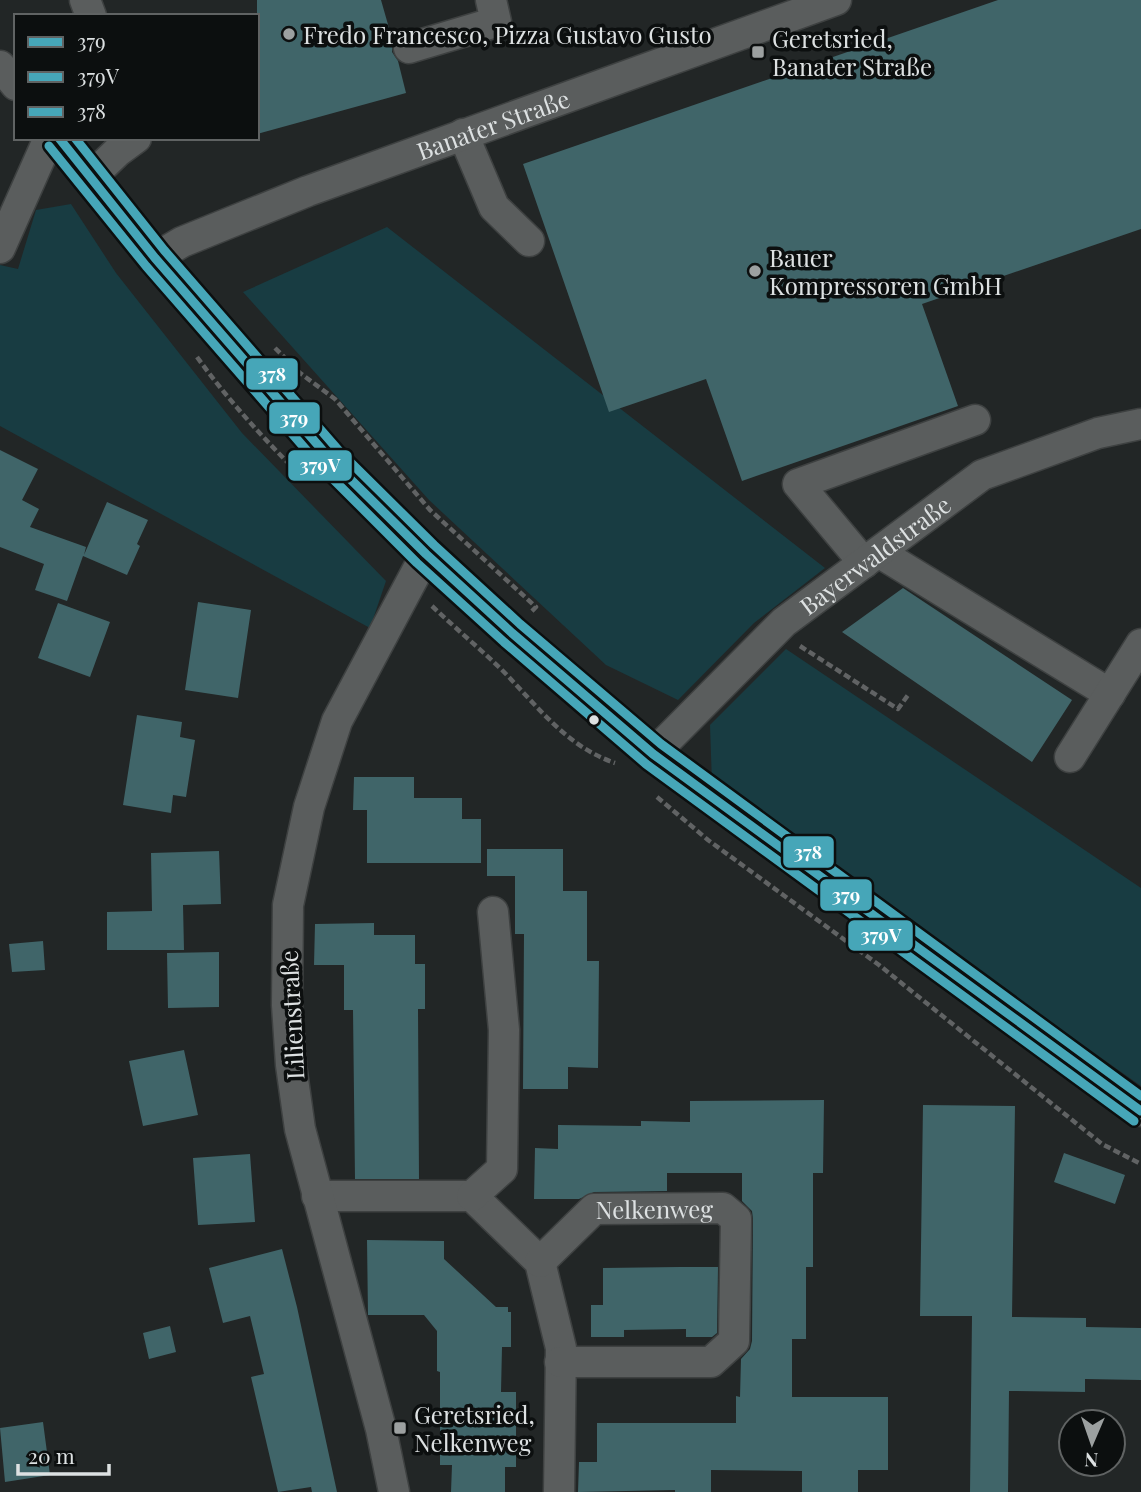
<svg xmlns="http://www.w3.org/2000/svg" width="1141" height="1492" font-family="'Playfair Display',serif">
  <style>
    .green { fill: #183c42 }
    .building { fill: #406569 }
    .lines { fill: none; stroke-linecap: round; stroke-linejoin: round }
    .minor-casing { stroke: #3e4141; stroke-width: 33 }
    .path { stroke: #616364; stroke-width: 4.5; stroke-dasharray: 7 3.5; stroke-linecap: butt }
    .minor { stroke: #5a5d5d; stroke-width: 30 }
    .bus-1-casing { stroke: #0c0f0f; stroke-width: 14 }
    .bus-2-casing { stroke: #0c0f0f; stroke-width: 14 }
    .bus-3-casing { stroke: #0c0f0f; stroke-width: 14 }
    .bus-1 { stroke: #46a6b8; stroke-width: 9 }
    .bus-2 { stroke: #46a6b8; stroke-width: 9 }
    .bus-3 { stroke: #46a6b8; stroke-width: 9 }
    .poi-dot { fill: #9ca0a0; stroke: #0c0f0f; stroke-width: 2.5 }
    .bus-dot { fill: #dde1e2; stroke: #0c0f0f; stroke-width: 2.5 }
    .labels { text-anchor: middle; dominant-baseline: central; stroke-width: 7; stroke-linejoin: round; paint-order: stroke }
    .poi-label { font-size: 24px; fill: #dde1e2; stroke: #0c0f0f; text-anchor: start }
    .street-label { font-size: 24px; fill: #dde1e2; stroke: #0c0f0f }
    .line-badge { stroke: #0c0f0f; stroke-width: 2.5 }
    .badge-label { font-size: 19px; text-anchor: middle; font-weight: bold; fill: #fff }
  </style>
  <rect width="100%" height="100%" fill="#222626"/>
  <!-- green -->
  <path class="green" d="M71,204L116,273L242,433L386,581L370,628L0,426V265L18,269L36,210Z
    M387,227L825,568L754,623L678,700L606,665L429,500L243,292Z
    M786,649L1141,888V1086L712,784L710,725Z"/>
  <!-- building -->
  <path class="building" d="M257,0H381L393,42L392,52L398,61L406,93L257,134Z
    M998,0H1141V229L922,304L958,406L742,481L706,379L609,412L523,164Z
    M0,450L38,469L22,500L39,509L30,527L86,547L84,555L107,502L148,520L137,544L140,546L127,575L83,556L67,601L35,590L44,564L0,547Z
    M903,588L1072,700L1032,762L842,632Z
    M198,602L251,610L238,698L185,690Z
    M58,603L110,622L90,677L38,658Z
    M137,715L182,722L180,737L195,740L186,797L173,795L171,813L123,805Z
    M354,777H414V798H462V819H481V863H367V810H353Z
    M487,849H563V891H587V961H599L598,1068L568,1067V1089H523L524,934H515V876H487Z
    M219,851L221,904L183,905L184,950H107V912L152,911L151,853Z
    M374,923V935H415V964H425V1009H418L419,1179H355L353,1010H344V965H314L315,924Z
    M43,941L45,970L12,972L9,944Z
    M219,952V1007L168,1008L167,953Z
    M184,1050L198,1115L143,1126L129,1061Z
    M824,1100L823,1173H813V1267H806V1339H792V1397H888V1470H858V1492H802V1471L711,1470V1492H675V1490L578,1492L579,1462H597V1423H736V1396L740,1397L741,1359L750,1349L752,1341L753,1219L752,1211L742,1201V1173H667V1191L594,1192L579,1199H534L535,1148L558,1149V1125L641,1126V1121L690,1122V1101Z
    M923,1105L1015,1106L1012,1317L1086,1318V1327L1141,1328V1380L1085,1379V1392L1009,1391L1008,1492H970L972,1316H920Z
    M1064,1153L1125,1175L1115,1204L1054,1182Z
    M250,1154L255,1222L198,1225L193,1158Z
    M367,1240L444,1241V1259L496,1307H508V1312H511V1347H502L501,1392H516V1467H505V1492H451L452,1465H440V1372L437,1371V1331L424,1315H368Z
    M282,1249L297,1307L337,1492H312L311,1487L278,1492L251,1377L264,1374L250,1316L223,1323L209,1268Z
    M679,1267H718L717,1333L712,1337H686V1329L624,1330V1337H591V1305H603V1268Z
    M170,1326L176,1352L149,1359L143,1333Z
    M43,1422L50,1475L5,1482L0,1428Z"/>
  <g class="lines">
    <defs>
      <g id="minor">
        <path d="M85,0L91,16"/>
        <path d="M409,48L496,22L491,0"/>
        <path d="M0,66L16,85"/>
        <path d="M463,134L494,207L529,241"/>
        <path d="M59,138L155,258L280,404L331,460L426,554L512,633L653,754L1141,1111"/>
        <path d="M90,178L117,152L136,138"/>
        <path d="M0,248L49,138"/>
        <path id="s1" d="M155,258L182,242L308,191L836,0"/>
        <path d="M880,553L1110,694"/>
        <path d="M864,563L798,484L975,420"/>
        <path id="s2" d="M653,754L784,622L982,475L1098,433L1141,424"/>
        <path d="M1070,757L1141,644"/>
        <path d="M317,1196H472L540,1262L561,1348L559,1492"/>
        <path d="M472,1196L502,1169L504,1030L493,912"/>
        <path id="s3" d="M540,1262L594,1209L723,1208L736,1219L734,1341L711,1362H560"/>
        <path d="M394,1492L381,1429L300,1129L291,1065L287,1005L288,905L309,807L337,721L426,554"/>
      </g>
    </defs>
    <!-- minor casing -->
    <use href="#minor" class="minor-casing"/>
    <!-- path -->
    <path class="path" d="M275,348L300,373L335,399L430,510L536,607L531,612
      M197,357C228,400 264,439 302,477
      M432,606C454,627 478,647 500,668C536,704 565,746 615,763
      M800,646L898,709L908,695
      M657,797L708,840L879,965L1102,1144L1141,1164"/>
    <!-- minor -->
    <use href="#minor" class="minor"/>
    <defs>
      <path id="bus-1" d="M59,138L155,258L331,460L426,554L512,633L653,754L1141,1111"/>
      <path id="bus-2" d="M49,146L146,266L322,468L417,563L504,642L646,764L1134,1121"/>
      <path id="bus-3" d="M75,138L164,250L340,452L434,545L520,624L661,744L1141,1096"/>
    </defs>
    <!-- bus-1 casing -->
    <use href="#bus-1" class="bus-1-casing"/>
    <!-- bus-2 casing -->
    <use href="#bus-2" class="bus-2-casing"/>
    <!-- bus-3 casing -->
    <use href="#bus-3" class="bus-3-casing"/>
    <!-- bus-1 -->
    <use href="#bus-1" class="bus-1"/>
    <!-- bus-2 -->
    <use href="#bus-2" class="bus-2"/>
    <!-- bus-3 -->
    <use href="#bus-3" class="bus-3"/>
  </g>
  <!-- markers -->
  <g class="poi-dot">
    <circle cx="289" cy="34" r="7"/>
    <rect x="751" y="45" width="14" height="14" rx="3.5"/>
    <circle cx="755" cy="271" r="7"/>
    <rect x="393" y="1421" width="14" height="14" rx="3.5"/>
  </g>
  <circle class="bus-dot" cx="594" cy="720" r="6"/>
  <g class="labels">
    <!-- poi labels -->
    <g class="poi-label">
      <text x="303" y="34">Fredo Francesco, Pizza Gustavo Gusto</text>
      <text x="772" y="38">Geretsried,<tspan x="772" dy="28">Banater Straße</tspan></text>
      <text x="769" y="257">Bauer<tspan x="769" dy="28">Kompressoren GmbH</tspan></text>
      <text x="414" y="1414">Geretsried,<tspan x="414" dy="28">Nelkenweg</tspan></text>
    </g>
    <!-- street labels -->
    <g class="street-label">
      <text stroke="none"><textPath href="#s1" startOffset="364">Banater Straße</textPath></text>
      <text stroke="none"><textPath href="#s2" startOffset="299">Bayerwaldstraße</textPath></text>
      <text transform="translate(291 1015) rotate(-93)">Lilienstraße</text>
      <text stroke="none"><textPath href="#s3" startOffset="136">Nelkenweg</textPath></text>
    </g>
  </g>
  <g class="line-badge">
    <rect x="245" y="357" width="54" height="34" rx="7" fill="#46a6b8"/>
    <rect x="268" y="401" width="53" height="34" rx="7" fill="#46a6b8"/>
    <rect x="287" y="449" width="66" height="33" rx="7" fill="#46a6b8"/>
    <rect x="782" y="835" width="53" height="34" rx="7" fill="#46a6b8"/>
    <rect x="819" y="878" width="54" height="34" rx="7" fill="#46a6b8"/>
    <rect x="847" y="919" width="67" height="33" rx="7" fill="#46a6b8"/>
  </g>
  <g class="badge-label">
    <text x="272" y="381">378</text>
    <text x="294" y="425">379</text>
    <text x="320" y="472">379V</text>
    <text x="808" y="859">378</text>
    <text x="846" y="902">379</text>
    <text x="881" y="942">379V</text>
  </g>
  <!-- legend -->
  <rect x="14" y="14" width="245" height="126" fill="#0c0f0f" stroke="#606363" stroke-width="2"/>
  <rect x="28" y="37" width="35" height="10" fill="#46a6b8" stroke="#606363" stroke-width="2"/>
  <text x="77" y="49" font-size="21" fill="#dde1e2">379</text>
  <rect x="28" y="72" width="35" height="10" fill="#46a6b8" stroke="#606363" stroke-width="2"/>
  <text x="77" y="84" font-size="21" fill="#dde1e2">379V</text>
  <rect x="28" y="107" width="35" height="10" fill="#46a6b8" stroke="#606363" stroke-width="2"/>
  <text x="77" y="119" font-size="21" fill="#dde1e2">378</text>
  <!-- north arrow -->
  <g transform="translate(1092 1443) rotate(182)"><circle r="33" fill="#0c0f0f" stroke="#606363" stroke-width="2"/>
  <path d="M0-5L12 26L0 18L-12 26Z" fill="#9ca0a0"/>
  <text y="-10" font-size="19" font-weight="bold" text-anchor="middle" fill="#dde1e2">N</text>
  </g>
  <!-- scale -->
  <path d="M18 1464v10h91v-10" fill="none" stroke="#dde1e2" stroke-width="3.5"/>
  <text x="28" y="1464" font-size="21" fill="#dde1e2" stroke="#0c0f0f" stroke-width="5" paint-order="stroke">20 m</text>
</svg>
